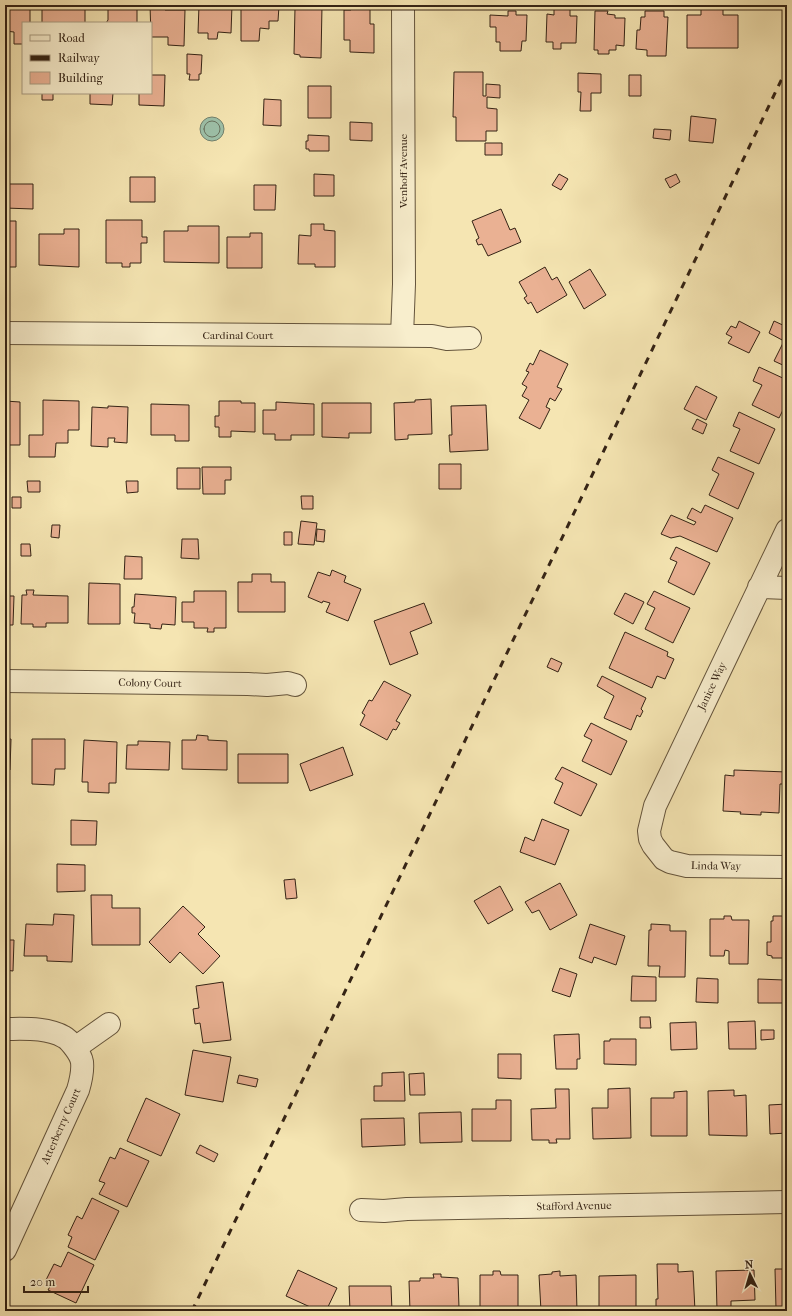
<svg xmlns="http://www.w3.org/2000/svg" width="792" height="1316" font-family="'IM FELL French Canon',serif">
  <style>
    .water { fill: #9dc0a8; stroke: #73816d }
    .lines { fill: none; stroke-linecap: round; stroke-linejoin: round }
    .shore { stroke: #68725e; stroke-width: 1 }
    .building { fill: #eab193; stroke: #342315 }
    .minor-casing { stroke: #64543c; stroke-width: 24 }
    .minor { stroke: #f8eecd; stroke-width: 22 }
    .rail { stroke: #342315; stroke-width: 3; stroke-dasharray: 7 7; stroke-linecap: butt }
    .labels { text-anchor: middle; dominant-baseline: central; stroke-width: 4; stroke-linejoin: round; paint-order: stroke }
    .street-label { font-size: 11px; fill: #342315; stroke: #f8eecd }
  </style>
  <rect width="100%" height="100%" fill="#f5e5b2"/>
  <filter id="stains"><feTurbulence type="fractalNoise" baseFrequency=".005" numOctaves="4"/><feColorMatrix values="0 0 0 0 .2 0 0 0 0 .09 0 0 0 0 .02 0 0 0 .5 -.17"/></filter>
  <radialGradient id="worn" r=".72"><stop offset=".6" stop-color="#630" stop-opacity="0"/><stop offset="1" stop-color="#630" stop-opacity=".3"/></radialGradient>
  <!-- water -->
  <path class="water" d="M200 129a12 12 0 1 1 24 0a12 12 0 1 1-24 0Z"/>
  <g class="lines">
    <!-- shore -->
    <path class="shore" d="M204 129a8 8 0 1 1 16 0a8 8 0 1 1-16 0Z"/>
  </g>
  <!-- building -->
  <path class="building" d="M5,5H11V7H30V23H23V44H14V32L5,31Z
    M42,5H85V23H42Z
    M111,5H135V7L137,8V23H106L108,20V7Z
    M150,5H165V10H185L184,46L168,45V37H151Z
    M199,5H232L231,33L218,32L217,39H208V33H198Z
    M309,5L322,6L321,58L300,57V55L294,54L295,8H309Z
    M351,5H362V9H370V24H374V53L350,52V40H344V10H351Z
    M241,6H279L278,21H269V29L260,28L259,41H241Z
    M701,7H723V15H738V48H687V15H701Z
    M554,8L570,9V16H577L576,43H561V49H553V42H546L547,14L554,15Z
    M508,11H516V15H527L526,41H522L521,51H500V42H496V27H490V15L508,16Z
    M595,11H608L607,14L615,15V18H625L624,46L616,45V50H609V54H598V50H594Z
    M645,11H664V17H668L666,56H647V50L636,49L637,30H640L641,17H645Z
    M187,54L202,55L201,74H199V80H189L190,74H187Z
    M454,72H483V96H486V84L500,85V98L487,97V108L497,109V131H486V141H456V117H453Z
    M578,73L601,74V93H591V111H580L581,92H578Z
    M151,75H165L164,106L139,105V93H151Z
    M629,75H641V96H629Z
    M308,86H331V118H308Z
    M42,93H53V100H42Z
    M90,93H113L112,105L90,104Z
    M264,99L281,100V126L263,125Z
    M691,116L716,119L713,143L689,141Z
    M350,122L372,123V141L350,140Z
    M654,129L671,130L670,140L653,138Z
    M308,135L329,136V151H309V149H306V141H308Z
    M485,143H502V155H485Z
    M314,174L334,175V196H314Z
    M559,174L568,179L561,190L552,185Z
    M676,174L680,182L670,188L665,179Z
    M130,177H155V202H130Z
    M6,184H33V209L5,208Z
    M254,185H276L275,210H254Z
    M501,209L510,230L515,228L521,242L488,256L482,244L478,245L476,240L479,238L472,221Z
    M106,220H142V237H147V243H141V263H130V267H122V263H106Z
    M5,221H16V267H5Z
    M311,224H324V230L335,231V267H315V264H298L299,235L311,236Z
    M188,226H219V263L164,262V231H188Z
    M64,229H79V267L39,265V234H64Z
    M250,233H262V268H227V237H250Z
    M545,267L552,280L557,277L567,295L537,313L531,302L528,304L524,298L527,296L519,282Z
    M590,269L606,295L584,309L569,282Z
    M739,321L760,332L749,353L728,343L732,337L726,334L731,326L736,328Z
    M774,321L787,327V367L774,361L784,341L769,333Z
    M540,350L568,364L557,387L562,389L555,401L550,398L546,407L550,409L540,429L519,418L529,400L522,396L527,387L522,384L529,372L526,371L530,363L533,365Z
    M759,367L787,380V404H786L779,418L752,405L762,385L753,381Z
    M696,386L717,397L706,420L684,409Z
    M431,399L432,434L408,435V439L395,440L394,403L415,402V400Z
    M43,400L79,401V430H68V443H56L55,457H29V435H43Z
    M5,401L20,402V445H9V455H5Z
    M219,401H241V403H255V432L231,431V437H219V427H215V416H219Z
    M276,402L314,404V435H291V440H275V434H263V410H276Z
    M322,403H371V433H349V438L322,437Z
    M151,404L189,405V441H175V435H151Z
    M486,405L488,450L450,452L449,435H452L451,406Z
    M108,406L128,407L127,443L114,442L115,438H108V447L91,446L92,407L108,408Z
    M739,412L775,429L759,464L730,451L740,429L733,426Z
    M697,419L707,424L703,434L692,429Z
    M718,457L754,473L738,509L709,495L719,474L712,470Z
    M439,464H461V489H439Z
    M202,467H231V480H225V494H203Z
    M177,468H200V489H177Z
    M27,481H40V492H28Z
    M126,481H138V492L127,493Z
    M301,496H313V509H302Z
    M12,497H21V508H12Z
    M705,505L733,518L717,552L680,536L671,538L661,534L671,515L694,525L696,522L687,518L692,508L701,513Z
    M301,521L317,523L314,545L298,544Z
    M52,525H60L59,538L51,537Z
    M317,529L325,530L324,542L316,541Z
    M284,532H292V545H284Z
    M182,539H198L199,559L181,558Z
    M21,544H30L31,556H21Z
    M676,547L710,563L694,595L668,582L677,562L670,559Z
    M125,556L142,557V579H124Z
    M332,570L346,576L344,582L361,589L348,621L326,612L330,603L323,601L322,603L308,597L318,572L330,576Z
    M252,574H271V582H285V612H238V582H252Z
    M89,583L120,584V624H88Z
    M26,590H34L33,595L68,596V623H46V627H33V624H21L22,595H27Z
    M194,591H226V628H214V632H207L208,628H194V622H182V602H194Z
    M654,591L690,608L673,643L645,629L655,608L647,604Z
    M625,593L644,602L633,624L614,614Z
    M135,594L176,597L175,625L162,624L161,629L150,628V624L134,623L135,613H132V607H134Z
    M5,596H14L13,625H5Z
    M424,603L432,623L410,632L418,654L390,665L374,621Z
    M625,632L668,652L667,656L674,659L665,679L657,676L652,688L609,668Z
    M786,644H787V683H786Z
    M551,658L562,663L558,672L547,667Z
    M602,676L646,698L641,709L643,711L640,717L637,715L631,730L604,718L614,696L597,686Z
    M384,681L411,695L396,721L400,723L396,730L393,729L387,740L360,725L365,715L362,713L369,700L372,701Z
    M783,685H787V715H783Z
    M591,723L627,741L611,775L582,761L592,740L584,736Z
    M197,735L208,736V740L227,741V770L182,769V740H196Z
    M5,739H11L10,770H5Z
    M32,739H65V769H55L54,785L32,784Z
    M84,740L117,742L116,783H109V793L88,792V782H82Z
    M138,741L170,742L169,770L126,769L127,745H138Z
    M343,747L353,775L310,791L300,764Z
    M238,754H288V783H238Z
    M562,767L597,784L581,816L554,803L563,783L555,779Z
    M734,770L787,772V784H780L779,813L761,812V815L740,814L741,812L723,811L725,775L734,776Z
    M542,819L569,830L555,865L520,852L525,837L534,841Z
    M71,820L97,821L96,845H71Z
    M57,864L85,865V891L57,892Z
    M295,879L297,898L286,899L284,880Z
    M560,883L577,915L550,930L539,910L532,913L525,902Z
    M500,886L513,910L488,924L474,901Z
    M91,895H112V908H140V945H92Z
    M183,906L205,927L198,934L220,956L203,974L180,952L170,963L149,942Z
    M54,914L74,915L72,962L47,961V956H24L26,924L53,925Z
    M724,916H731L732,920H749L748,964H729V951L725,950L724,956H710V919H724Z
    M773,916H787V953L786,958H772V956L767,955V942H771V921H773Z
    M590,924L625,936L616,965L594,957L592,963L579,958Z
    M651,924L670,925V931H686L685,977H659L660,966H648L649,930H651Z
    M5,940H14L13,971L5,970Z
    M560,968L577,974L570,997L552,991Z
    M632,976L656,977V1001H631Z
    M697,978L718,979V1003L696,1002Z
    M758,979L784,980L783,1003H758Z
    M223,982L231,1040L203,1043L200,1023L195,1024L193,1009L199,1008L196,986Z
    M640,1017H650L651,1028H640Z
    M755,1021L756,1049H729L728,1022Z
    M696,1022L697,1049L671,1050L670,1023Z
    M761,1030H774V1039L761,1040Z
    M579,1034L580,1059H577V1069H556L554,1035Z
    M610,1039H636V1065L604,1064V1041H610Z
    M193,1050L231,1057L223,1102L185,1095Z
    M498,1054H521V1079L498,1078Z
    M404,1072L405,1101H374V1086H382V1073Z
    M424,1073L425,1095H410L409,1074Z
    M239,1075L258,1079L256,1087L237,1083Z
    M630,1088L631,1138L593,1139L592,1108H608V1089Z
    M555,1089H569L570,1139H556L557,1143H549V1140H532L531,1109L556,1108Z
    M734,1090V1096L746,1095L747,1136L709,1135L708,1091Z
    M687,1091V1136H651V1098H674V1092Z
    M146,1098L180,1114L161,1156L127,1141Z
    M496,1100H511V1141H472V1109H496Z
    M787,1104V1133L770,1134L769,1105Z
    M461,1112L462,1142L420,1143L419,1113Z
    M404,1118L405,1145L362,1147L361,1119Z
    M200,1145L218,1154L214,1162L196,1153Z
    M120,1148L149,1161L127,1207L99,1194L105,1183L99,1181L110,1157L115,1159Z
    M92,1198L119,1211L95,1260L68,1247L72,1237L68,1235L77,1216L82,1219Z
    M68,1252L94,1265L76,1303L48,1290L52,1283L46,1280L54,1264L61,1267Z
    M657,1264H678V1272L693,1271L695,1311H656V1299H658Z
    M775,1269H787V1309H776Z
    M298,1270L337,1288L326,1311H319L286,1296Z
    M754,1270L755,1300L731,1301V1310H717L716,1271Z
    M493,1271H500L501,1275H518V1311H480V1275H493Z
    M560,1271V1276L576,1275L577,1311H541L539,1275L552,1274V1272Z
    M433,1274H441V1277L458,1278L459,1308H434L435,1311H410L409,1281H420V1278H434Z
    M636,1275V1307H625V1311H599V1276Z
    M349,1286H391L392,1311H350Z"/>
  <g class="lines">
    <defs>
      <path id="minor" d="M5,333L432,336L447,339L470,338
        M402,336L404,284L403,5
        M787,530L655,806L649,831L650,839L653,845L664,859L670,862L687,866L787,867
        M759,587L787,588
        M5,681L248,684L267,685L288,683L295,685
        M5,1029C23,1029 47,1027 64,1037C68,1039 72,1044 75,1048C78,1052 81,1056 82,1062C83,1071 81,1080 78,1090L5,1250
        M75,1048L109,1024
        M361,1210L384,1211L407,1209L787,1202"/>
    </defs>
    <!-- minor casing -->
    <use href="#minor" class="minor-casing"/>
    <!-- minor -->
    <use href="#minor" class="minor"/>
    <!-- rail -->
    <path class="rail" d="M192,1311L787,68"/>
  </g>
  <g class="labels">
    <!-- street labels -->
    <g class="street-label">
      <text transform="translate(403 171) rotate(-90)">Venhoff Avenue</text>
      <text x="238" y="335">Cardinal Court</text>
      <text transform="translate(150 683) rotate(1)">Colony Court</text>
      <text transform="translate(712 686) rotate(-64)">Janice Way</text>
      <text transform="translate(716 866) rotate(1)">Linda Way</text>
      <text transform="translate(61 1126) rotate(-66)">Atterberry Court</text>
      <text transform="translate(574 1206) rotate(-1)">Stafford Avenue</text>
    </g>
  </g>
  <!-- margin -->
  <rect width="792" height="1316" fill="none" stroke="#f5e5b2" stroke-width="20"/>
  <rect x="6" y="6" width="780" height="1304" fill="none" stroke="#342315" stroke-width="2"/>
  <rect x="10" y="10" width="772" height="1296" fill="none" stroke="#342315"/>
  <!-- legend -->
  <rect x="22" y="22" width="130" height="72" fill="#f8eecd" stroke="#aa9d83"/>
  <rect x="30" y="35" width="20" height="6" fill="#f8eecd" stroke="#aa9d83"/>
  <text x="58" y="42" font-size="12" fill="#342315">Road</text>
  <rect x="30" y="55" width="20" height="6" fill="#342315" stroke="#aa9d83"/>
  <text x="58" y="62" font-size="12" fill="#342315">Railway</text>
  <rect x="30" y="72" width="20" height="12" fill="#eab193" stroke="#aa9d83"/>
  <text x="58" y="82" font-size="12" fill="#342315">Building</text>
  <!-- north arrow -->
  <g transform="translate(750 1274) rotate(355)" stroke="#f8eecd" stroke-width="3" paint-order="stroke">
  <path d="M0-3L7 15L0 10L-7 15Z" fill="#342315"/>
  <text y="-6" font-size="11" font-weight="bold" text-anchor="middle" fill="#342315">N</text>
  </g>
  <!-- scale -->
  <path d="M24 1286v6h64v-6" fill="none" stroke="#342315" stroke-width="2"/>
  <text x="30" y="1286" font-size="12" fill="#342315" stroke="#f8eecd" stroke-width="3" paint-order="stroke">20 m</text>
  <rect width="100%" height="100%" filter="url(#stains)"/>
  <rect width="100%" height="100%" fill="url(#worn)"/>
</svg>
